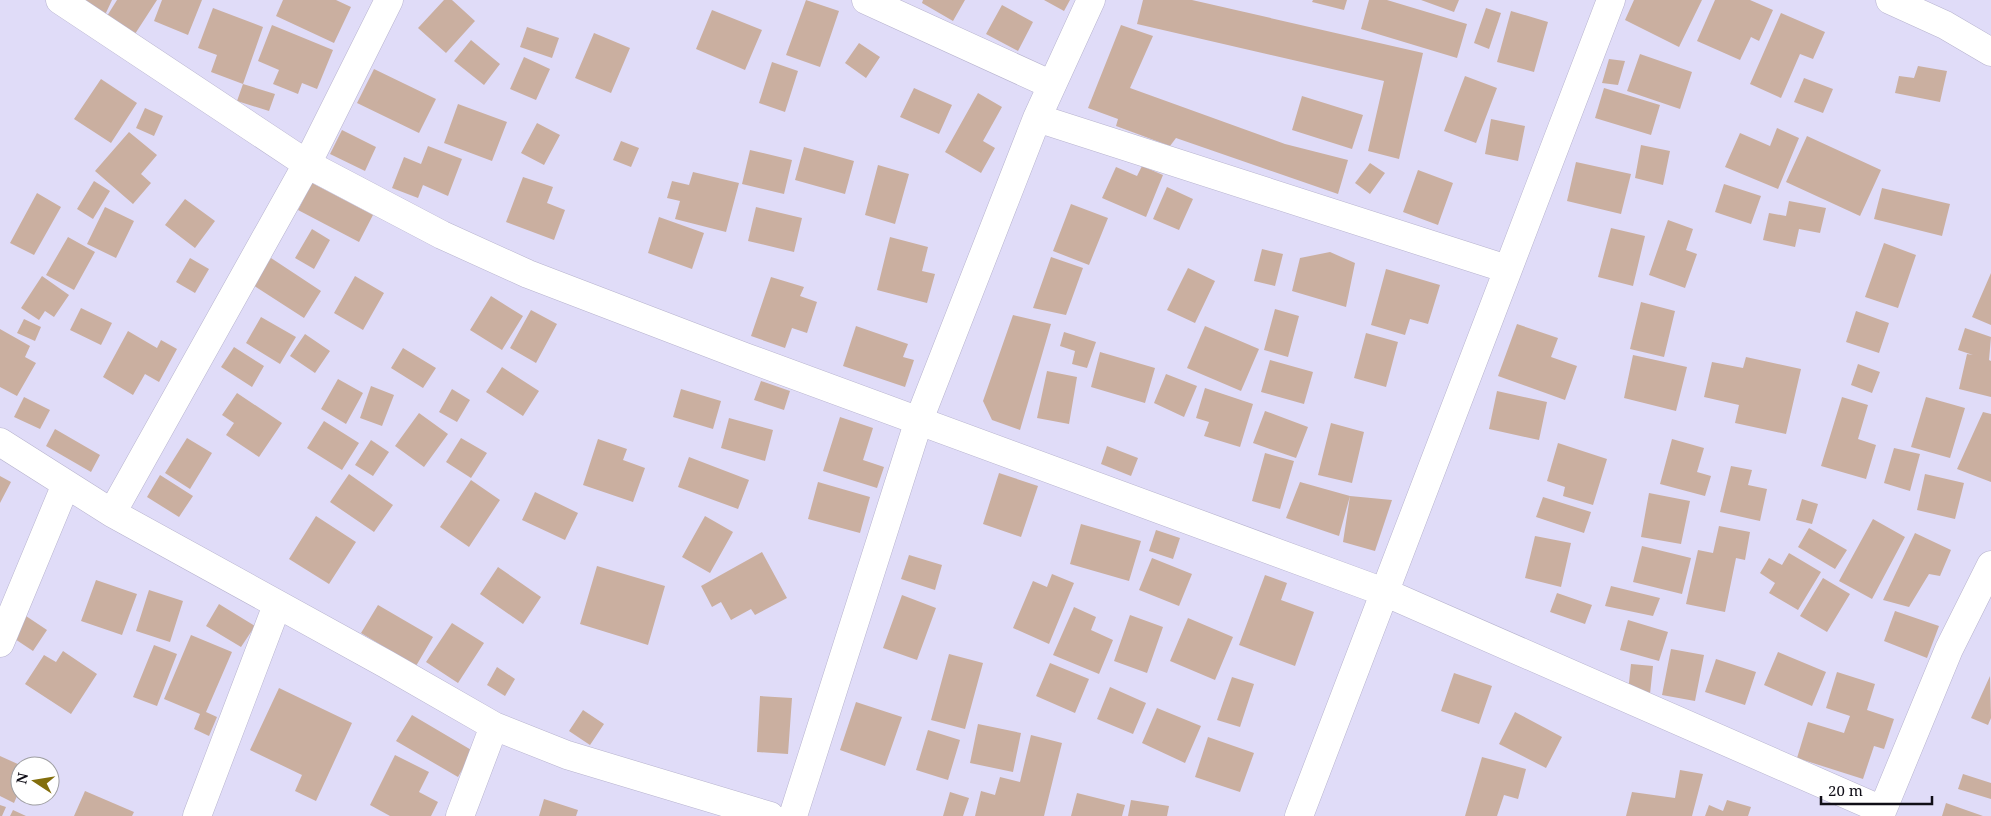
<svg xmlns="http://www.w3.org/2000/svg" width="1991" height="816" font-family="'Noto Serif',serif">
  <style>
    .building { fill: #caafa0 }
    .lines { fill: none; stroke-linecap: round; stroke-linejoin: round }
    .minor-casing { stroke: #b7b3ce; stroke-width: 29 }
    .minor { stroke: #fff; stroke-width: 28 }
  </style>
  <rect width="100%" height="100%" fill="#e0dcf8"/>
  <!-- building -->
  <path class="building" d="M82,0H112L105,15Z
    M117,0H157L135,34L107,16Z
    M162,0H202L188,35L154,21Z
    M283,0H336L351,7L334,43L276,16Z
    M444,0H452L475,21L446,53L418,28Z
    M806,0L839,11L820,67L786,55Z
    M923,0H965L953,21L922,3Z
    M1044,0H1070L1064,11Z
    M1143,0H1192L1423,53L1399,159L1368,151L1384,81L1137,24Z
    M1313,0H1347L1344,10L1312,2Z
    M1369,0H1387L1467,24L1457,58L1361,29Z
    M1421,0H1459L1454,12Z
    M1634,0H1702L1679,47L1625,20Z
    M1715,0H1750L1773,10L1759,41L1751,37L1740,60L1697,41Z
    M1002,5L1033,22L1018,51L986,34Z
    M213,8L263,27L243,84L211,72L217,55L198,48Z
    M1486,8L1501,13L1489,49L1474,43Z
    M712,10L762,30L745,70L696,49Z
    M1511,11L1548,22L1534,72L1497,62Z
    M1781,13L1825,32L1813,59L1800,54L1781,98L1750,84Z
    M272,25L333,50L317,89L302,83L298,94L273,84L279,70L258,61Z
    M1121,25L1153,36L1130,88L1285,144L1348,160L1338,194L1176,138L1170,146L1116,126L1118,119L1088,108Z
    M527,27L559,38L552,58L520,47Z
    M594,33L630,48L611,93L575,78Z
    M471,40L500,64L484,85L454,61Z
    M859,43L880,57L866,78L845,63Z
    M1640,54L1692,72L1680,109L1627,91Z
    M524,57L550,69L536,100L510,89Z
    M1609,59L1625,61L1618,85L1602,83Z
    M772,62L798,71L785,112L759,103Z
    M1918,66L1947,71L1940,102L1895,93L1899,76L1914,78Z
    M374,69L436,99L419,133L357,103Z
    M1465,76L1497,88L1476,143L1444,131Z
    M1804,78L1833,89L1823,113L1794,102Z
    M101,79L137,103L111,143L74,119Z
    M243,84L275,94L269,111L237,101Z
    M914,88L952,105L939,134L900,117Z
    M1604,88L1660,105L1651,135L1595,118Z
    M978,93L1002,107L983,141L995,148L981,173L945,152Z
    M1302,96L1363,115L1352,149L1292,130Z
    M458,104L507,122L492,161L444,143Z
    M145,108L163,116L154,136L136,128Z
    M1491,119L1525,126L1518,161L1485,154Z
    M537,123L560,135L544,165L521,153Z
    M1777,128L1799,138L1778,189L1725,167L1740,133L1770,146Z
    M342,130L376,147L365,171L330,154Z
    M129,132L157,155L141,174L151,183L133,204L95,171Z
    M1807,136L1881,170L1860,216L1786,182Z
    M621,141L639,148L631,167L613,160Z
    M1641,145L1670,151L1663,185L1635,178Z
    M428,146L462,159L448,196L423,185L418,198L392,188L404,157L421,164Z
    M804,147L854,161L845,194L795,180Z
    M750,150L792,160L784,194L742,184Z
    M1576,162L1631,174L1621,214L1567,201Z
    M1370,163L1385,173L1370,194L1355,183Z
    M878,165L909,174L895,224L865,215Z
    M1142,166L1163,175L1146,217L1102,198L1116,167L1137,176Z
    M1418,170L1453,183L1438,225L1403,212Z
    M693,172L739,183L726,232L675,219L680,201L667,198L672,181L689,185Z
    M523,177L553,187L547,203L565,210L554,240L506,222Z
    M94,181L110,191L93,219L77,209Z
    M312,183L373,215L359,242L298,210Z
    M1724,184L1761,196L1751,224L1715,212Z
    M1167,187L1193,199L1179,230L1153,219Z
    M1882,188L1950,204L1942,236L1874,219Z
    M37,193L61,207L34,255L10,243Z
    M185,199L215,221L195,248L165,225Z
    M1789,201L1826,208L1820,233L1799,229L1795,247L1763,240L1769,213L1786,216Z
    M1071,204L1108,218L1089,265L1053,251Z
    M105,207L134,221L116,258L87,244Z
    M756,207L802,218L794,252L748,241Z
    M659,217L704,233L692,269L648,253Z
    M1668,220L1693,229L1686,250L1697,254L1685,288L1649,275Z
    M1611,228L1645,236L1633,286L1598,277Z
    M312,229L330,240L314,269L295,258Z
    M68,237L95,252L74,290L46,275Z
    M890,237L928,247L922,271L935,274L927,303L877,290Z
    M1884,243L1916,255L1898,308L1865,297Z
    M1262,249L1283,254L1275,286L1254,281Z
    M1330,252L1355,263L1346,307L1292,291L1300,258Z
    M1051,257L1083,268L1066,315L1033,308Z
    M190,258L209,269L195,293L176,282Z
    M271,258L321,291L304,318L253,285Z
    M1188,268L1215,281L1195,323L1167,310Z
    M1386,269L1440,285L1428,324L1410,319L1405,335L1371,325Z
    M1991,273V325L1972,317Z
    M42,276L69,295L54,317L45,311L39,320L21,308Z
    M355,276L384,293L363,330L334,313Z
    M771,277L804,287L800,296L817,302L807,333L792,328L785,348L751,336Z
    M491,296L523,316L502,350L470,330Z
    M1641,302L1675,311L1664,357L1630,349Z
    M81,308L112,323L101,345L70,330Z
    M1275,309L1299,316L1288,357L1264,350Z
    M531,310L557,324L536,363L510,348Z
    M1856,311L1889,323L1879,353L1846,342Z
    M1013,315L1051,324L1020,430L992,420L983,401Z
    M261,317L296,337L280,364L246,343Z
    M24,319L41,327L35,341L17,333Z
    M1517,324L1558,338L1551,357L1577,366L1565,400L1498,376Z
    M856,326L908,344L903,357L914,360L905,387L843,366Z
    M1205,326L1259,349L1241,391L1187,368Z
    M1965,328L1991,337L1989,360L1991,361V397L1959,389L1967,354L1973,355L1958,350Z
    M0,329L30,346L25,357L36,363L17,396L0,387Z
    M128,331L157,348L161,340L177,349L159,382L145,374L133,395L103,377Z
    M1064,332L1096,342L1087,368L1072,364L1075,351L1060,346Z
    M1366,333L1398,342L1386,387L1354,378Z
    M305,334L330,351L315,373L290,356Z
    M234,347L264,366L252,387L221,367Z
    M403,348L436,368L423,388L391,368Z
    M1100,352L1155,368L1145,403L1091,387Z
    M1633,355L1687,367L1676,411L1624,398Z
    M1746,357L1801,369L1786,434L1735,423L1739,405L1704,397L1712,362L1743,368Z
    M1270,360L1313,372L1304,404L1261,392Z
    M1858,364L1880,372L1872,393L1851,385Z
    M502,367L539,391L523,416L486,392Z
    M1047,371L1077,377L1069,424L1037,418Z
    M1166,374L1197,386L1184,417L1154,403Z
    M338,379L363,393L346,424L321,409Z
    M761,381L790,391L784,410L754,400Z
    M371,386L394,395L382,426L360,418Z
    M1205,388L1253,404L1240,447L1204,436L1209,422L1196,418Z
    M452,389L470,400L457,422L439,412Z
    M681,389L721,401L713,429L673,417Z
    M1497,391L1547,402L1539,440L1489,429Z
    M237,393L282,423L259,457L226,435L234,423L222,415Z
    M24,397L50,410L40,429L14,417Z
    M1842,397L1868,405L1858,439L1876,445L1866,479L1821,466Z
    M1926,397L1965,408L1950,458L1911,447Z
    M1265,411L1308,427L1296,458L1253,443Z
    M1983,412L1991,414V482L1957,469Z
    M419,413L448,434L424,467L395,446Z
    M840,417L873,428L863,460L884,467L877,488L823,471Z
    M729,418L773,430L765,461L721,448Z
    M324,421L359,443L342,470L307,448Z
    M1331,423L1364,432L1352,483L1318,475Z
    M55,429L100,455L91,472L46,446Z
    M187,438L212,453L190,489L165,473Z
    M461,438L487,453L471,478L446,462Z
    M598,439L627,449L623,460L645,468L633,502L583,485Z
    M1672,439L1704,448L1697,472L1711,476L1705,496L1660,484Z
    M371,440L389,452L373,476L355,465Z
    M1558,443L1607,459L1593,505L1563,496L1565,487L1547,481Z
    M1107,446L1138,458L1131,476L1101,464Z
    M1894,448L1920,454L1910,491L1884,483Z
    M1265,453L1294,461L1280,509L1252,501Z
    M689,457L749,480L738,509L678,487Z
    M1731,466L1752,470L1748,485L1767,489L1760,521L1720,512Z
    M999,473L1038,486L1021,537L983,524Z
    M349,474L393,505L374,532L330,502Z
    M1925,474L1964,483L1955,519L1917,510Z
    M160,475L193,496L179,517L147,497Z
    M0,476L11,482L0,503Z
    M471,480L500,500L469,547L440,527Z
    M818,482L870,497L860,533L808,519Z
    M1300,482L1350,496L1339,536L1286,518Z
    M535,492L578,513L565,540L522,520Z
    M1649,493L1690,501L1681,544L1641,537Z
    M1350,496L1392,500L1375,551L1343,542Z
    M1543,497L1591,512L1584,533L1536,517Z
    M1802,499L1818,504L1812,524L1796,520Z
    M316,516L356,542L329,584L289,559Z
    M705,516L733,532L710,573L682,557Z
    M1873,519L1905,537L1872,599L1839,581Z
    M1081,524L1141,541L1129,581L1070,564Z
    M1719,526L1750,532L1745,560L1736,558L1725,612L1686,604L1698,550L1713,553Z
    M1809,528L1847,550L1835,569L1798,547Z
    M1156,530L1180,538L1173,559L1149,551Z
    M1915,533L1951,550L1940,576L1929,574L1909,607L1883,600Z
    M1535,536L1571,543L1561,587L1525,578Z
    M1642,546L1691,558L1682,594L1633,582Z
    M762,552L787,598L755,615L751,609L731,620L721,602L712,607L701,586Z
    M1789,553L1821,572L1798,610L1769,593L1775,583L1760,573L1769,558L1782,565Z
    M909,555L942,565L935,590L901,579Z
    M1152,558L1192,574L1179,606L1139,590Z
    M597,566L665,586L648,645L580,624Z
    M498,567L541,597L523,624L480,594Z
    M1052,574L1074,583L1049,644L1013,628L1033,581L1047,587Z
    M1265,575L1287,583L1281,600L1314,612L1295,666L1239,645Z
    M1823,578L1850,594L1827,632L1800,616Z
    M96,580L137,594L122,635L81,621Z
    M1611,586L1660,598L1653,616L1605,606Z
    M149,590L183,601L170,642L136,631Z
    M1557,593L1592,605L1585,624L1550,612Z
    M902,595L936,608L917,660L883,648Z
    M219,604L255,626L241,647L206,626Z
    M378,605L433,637L416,666L361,633Z
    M1074,607L1096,617L1091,630L1113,640L1099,674L1053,655Z
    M1895,611L1939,626L1927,658L1884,641Z
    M1130,615L1163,627L1147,673L1114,661Z
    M26,616L47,630L33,651L12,637Z
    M1188,618L1233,637L1215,680L1170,661Z
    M1628,620L1668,632L1659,661L1620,650Z
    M452,623L484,643L458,683L426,662Z
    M191,635L232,652L206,712L217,717L209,736L194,729L200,714L164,699Z
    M154,645L177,654L157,706L133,697Z
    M1671,649L1704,655L1695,701L1662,695Z
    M63,651L97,674L71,714L25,684L44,655L56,662Z
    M1778,652L1826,672L1812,706L1764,685Z
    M949,654L983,663L965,729L931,720Z
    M1716,659L1756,672L1745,705L1705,692Z
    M1050,663L1089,679L1075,713L1036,696Z
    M1631,664L1653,666L1650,694L1628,692Z
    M497,667L515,679L505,696L487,685Z
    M1837,672L1875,684L1867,710L1894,719L1884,749L1874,746L1863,779L1797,758L1808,722L1844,733L1850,716L1826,708Z
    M1454,673L1492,686L1479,724L1441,711Z
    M1990,676L1991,718L1988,725L1971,718Z
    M1232,677L1254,684L1240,727L1217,720Z
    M1110,687L1146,703L1133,734L1097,719Z
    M279,688L352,723L316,801L295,791L302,775L250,750Z
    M760,696L792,698L788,754L757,752Z
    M856,702L902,717L885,766L840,750Z
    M1157,708L1201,726L1185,763L1142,743Z
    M583,710L604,724L590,745L569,731Z
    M1515,712L1562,737L1546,768L1499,744Z
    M412,715L473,751L458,777L396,741Z
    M978,724L1021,733L1013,772L970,763Z
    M928,730L960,740L948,780L916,770Z
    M1031,735L1062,743L1044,816H975L981,791L995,795L1000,777L1020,782Z
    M1208,737L1254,753L1240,792L1195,777Z
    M395,755L429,772L419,792L438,802L431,816H390L370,805Z
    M0,756L20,765V789L14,803L0,796Z
    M1482,757L1526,769L1518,799L1504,795L1497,816H1465Z
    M1680,770L1703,774L1692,816H1626L1632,792L1675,798Z
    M1963,774L1991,783V799L1958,789Z
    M85,791L134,812L132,816H74Z
    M950,792L969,798L963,816H943Z
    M1077,793L1125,805L1122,816H1071Z
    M544,799L578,810L576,816H539Z
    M1131,800L1169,806L1167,816H1128Z
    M1727,800L1751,807L1748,816H1705L1709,805L1723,811Z
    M1946,803L1983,816H1942Z
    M0,805L6,807L2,816H0Z
    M13,810L26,816H10Z"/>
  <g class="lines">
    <defs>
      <path id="minor" d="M60,0L307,164L442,235L528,274L745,357L1384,592L1882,810
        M866,0L1052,85
        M1890,0L1945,25L1991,52
        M1037,118L1507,269
        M0,442L112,513L386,664L494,726L567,755L770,816
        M112,513L307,164L389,0
        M0,643L66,484
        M197,816L277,605
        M460,816L494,726
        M793,816L919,420L1037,118L1091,0
        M1299,816L1611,0
        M1880,816L1949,649L1991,565"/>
    </defs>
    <!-- minor casing -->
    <use href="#minor" class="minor-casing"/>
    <!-- minor -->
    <use href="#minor" class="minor"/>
  </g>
  <!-- north arrow -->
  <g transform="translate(35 781) rotate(282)"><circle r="24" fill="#ffffff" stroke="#9f9fa2"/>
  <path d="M0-4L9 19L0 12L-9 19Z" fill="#836e0c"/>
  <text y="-8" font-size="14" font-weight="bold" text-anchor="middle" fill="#100e17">N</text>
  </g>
  <!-- scale -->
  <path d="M1821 796v8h111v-8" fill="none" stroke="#100e17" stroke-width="2.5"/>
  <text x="1828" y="796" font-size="15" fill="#100e17" stroke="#ffffff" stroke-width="4" paint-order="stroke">20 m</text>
</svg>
